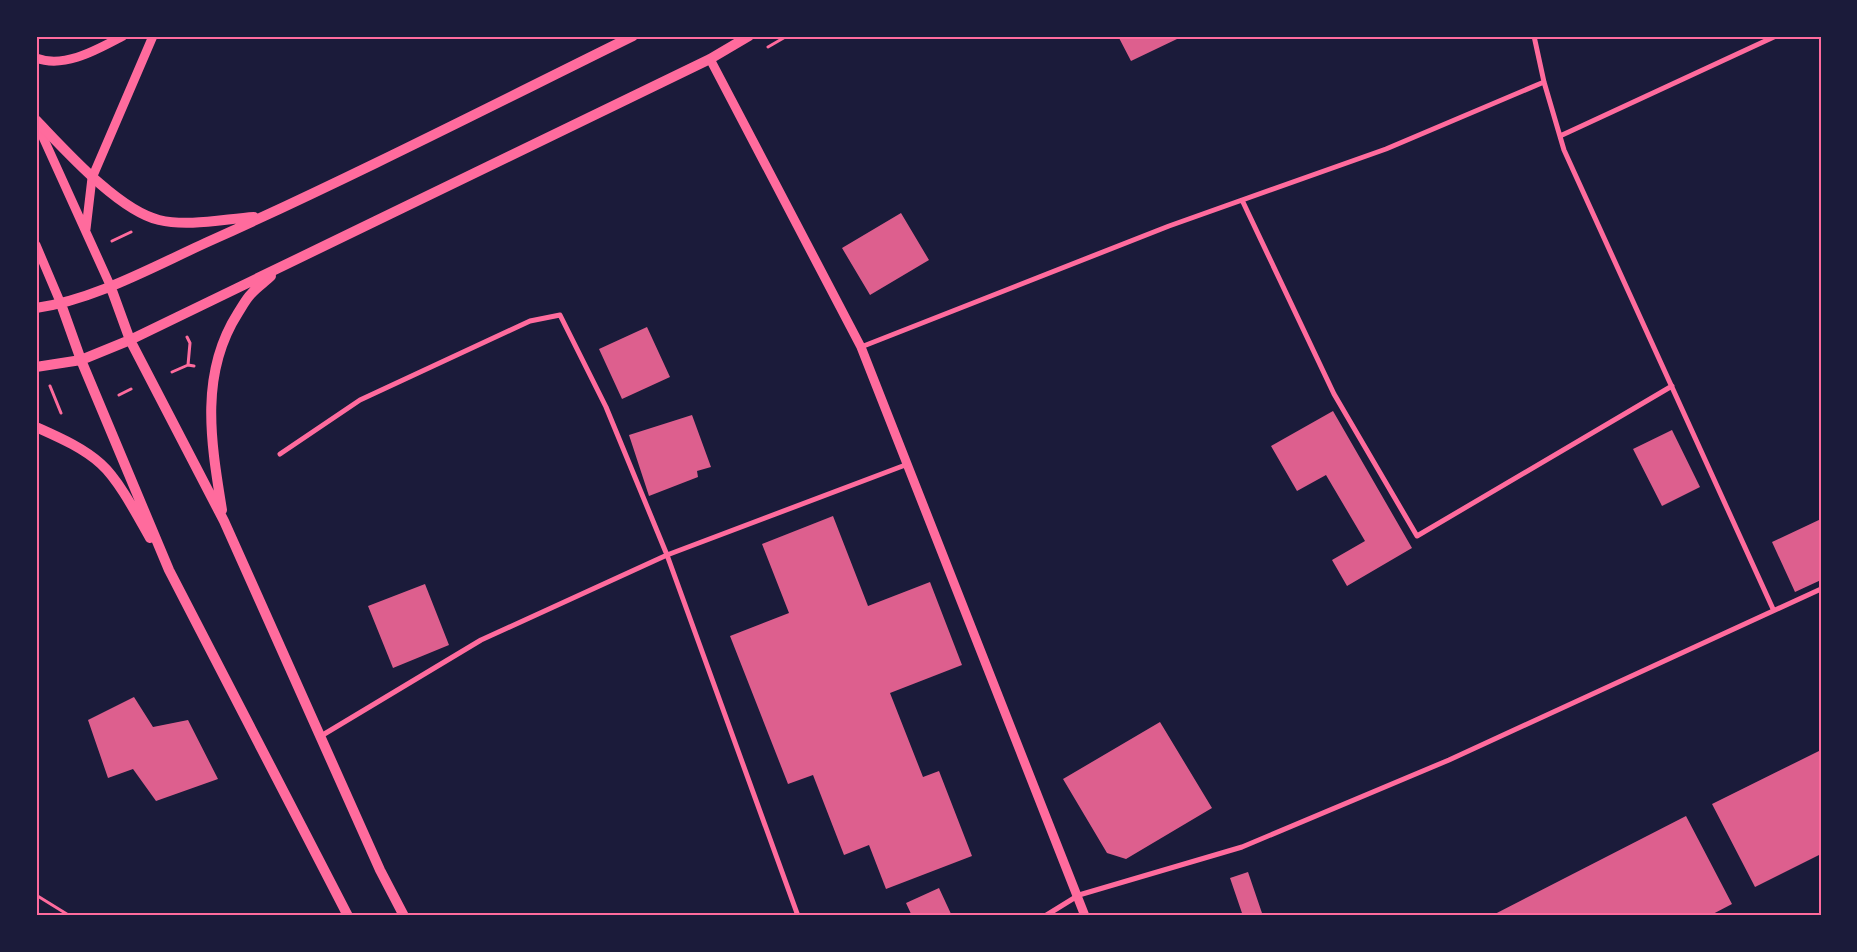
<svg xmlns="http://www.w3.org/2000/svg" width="1857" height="952" font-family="Montserrat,sans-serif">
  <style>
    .building { fill: #dd5f8e }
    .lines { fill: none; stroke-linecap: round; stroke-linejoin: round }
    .path { stroke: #ff6b9d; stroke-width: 3 }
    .minor { stroke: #ff6b9d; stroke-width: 5 }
    .tertiary { stroke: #ff6b9d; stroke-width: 9 }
    .secondary { stroke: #ff6b9d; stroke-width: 10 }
    .neatline { fill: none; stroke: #ff6b9d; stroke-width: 2 }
  </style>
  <rect width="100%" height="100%" fill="#1b1b3a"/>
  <!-- building -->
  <path class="building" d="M1118,36H1176L1177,39L1131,61Z
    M901,213L929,260L870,295L842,248Z
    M647,327L670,377L622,399L599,349Z
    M1333,411L1412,548L1347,586L1332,560L1365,541L1326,475L1297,491L1271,446Z
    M692,415L711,467L697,471L698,477L649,496L629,435Z
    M1672,430L1700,487L1662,506L1633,449Z
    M833,516L868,606L930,582L962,665L890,693L923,777L939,771L972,856L886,889L869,845L844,855L813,775L788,784L730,636L789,613L762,544Z
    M1821,519V580L1795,592L1772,542Z
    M425,584L449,645L393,668L368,606Z
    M134,697L153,727L188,720L218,779L156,801L133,769L108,778L88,720Z
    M1160,722L1212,808L1126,859L1107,853L1063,779Z
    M1821,750V854L1755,887L1712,804Z
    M1686,816L1732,904L1709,916H1491Z
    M1248,872L1263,916H1243L1230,878Z
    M939,888L952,916H912L906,903Z"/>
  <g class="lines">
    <!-- path -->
    <path class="path" d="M768,47L787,36
      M112,241L131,232
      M187,337L190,343L188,365
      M172,372L188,365L194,366
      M50,386L61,413
      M119,395L131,389
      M36,895L70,916"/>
    <!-- minor -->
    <path class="minor" d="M1534,36L1544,82L1564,150L1773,609
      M1560,136L1776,36
      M1242,200L1334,394L1417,536L1672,386
      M861,347L1169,226L1386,149L1544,82
      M280,454L360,400L530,321L560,315L606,407L667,555L798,916
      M321,736L481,640L667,555L908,464
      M1045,916L1079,895L1242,847L1449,760L1821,589"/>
    <!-- tertiary -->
    <path class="tertiary" d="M36,58C65,69 98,49 123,36
      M710,59L861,347L1085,916
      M37,124L110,285
      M86,229L92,178L153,36
      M36,245L61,304"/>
    <!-- secondary -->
    <path class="secondary" d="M36,120C65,150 118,210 159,220C188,227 224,219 254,217
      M110,285L130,340L224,521L380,870L404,916
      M61,304L81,360L169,570L348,916
      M36,308C97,299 156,265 212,240C354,176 493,105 633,36
      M36,367L81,360L130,340L710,59L749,36
      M36,427C58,437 82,447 101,464C119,480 138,517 150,538
      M222,510C211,442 199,374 238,313C242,307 246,299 251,294C257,287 265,282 271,276"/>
  </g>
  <!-- border -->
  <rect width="1857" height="952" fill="none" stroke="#1b1b3a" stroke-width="75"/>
  <rect x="38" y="38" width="1782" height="876" class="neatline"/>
</svg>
